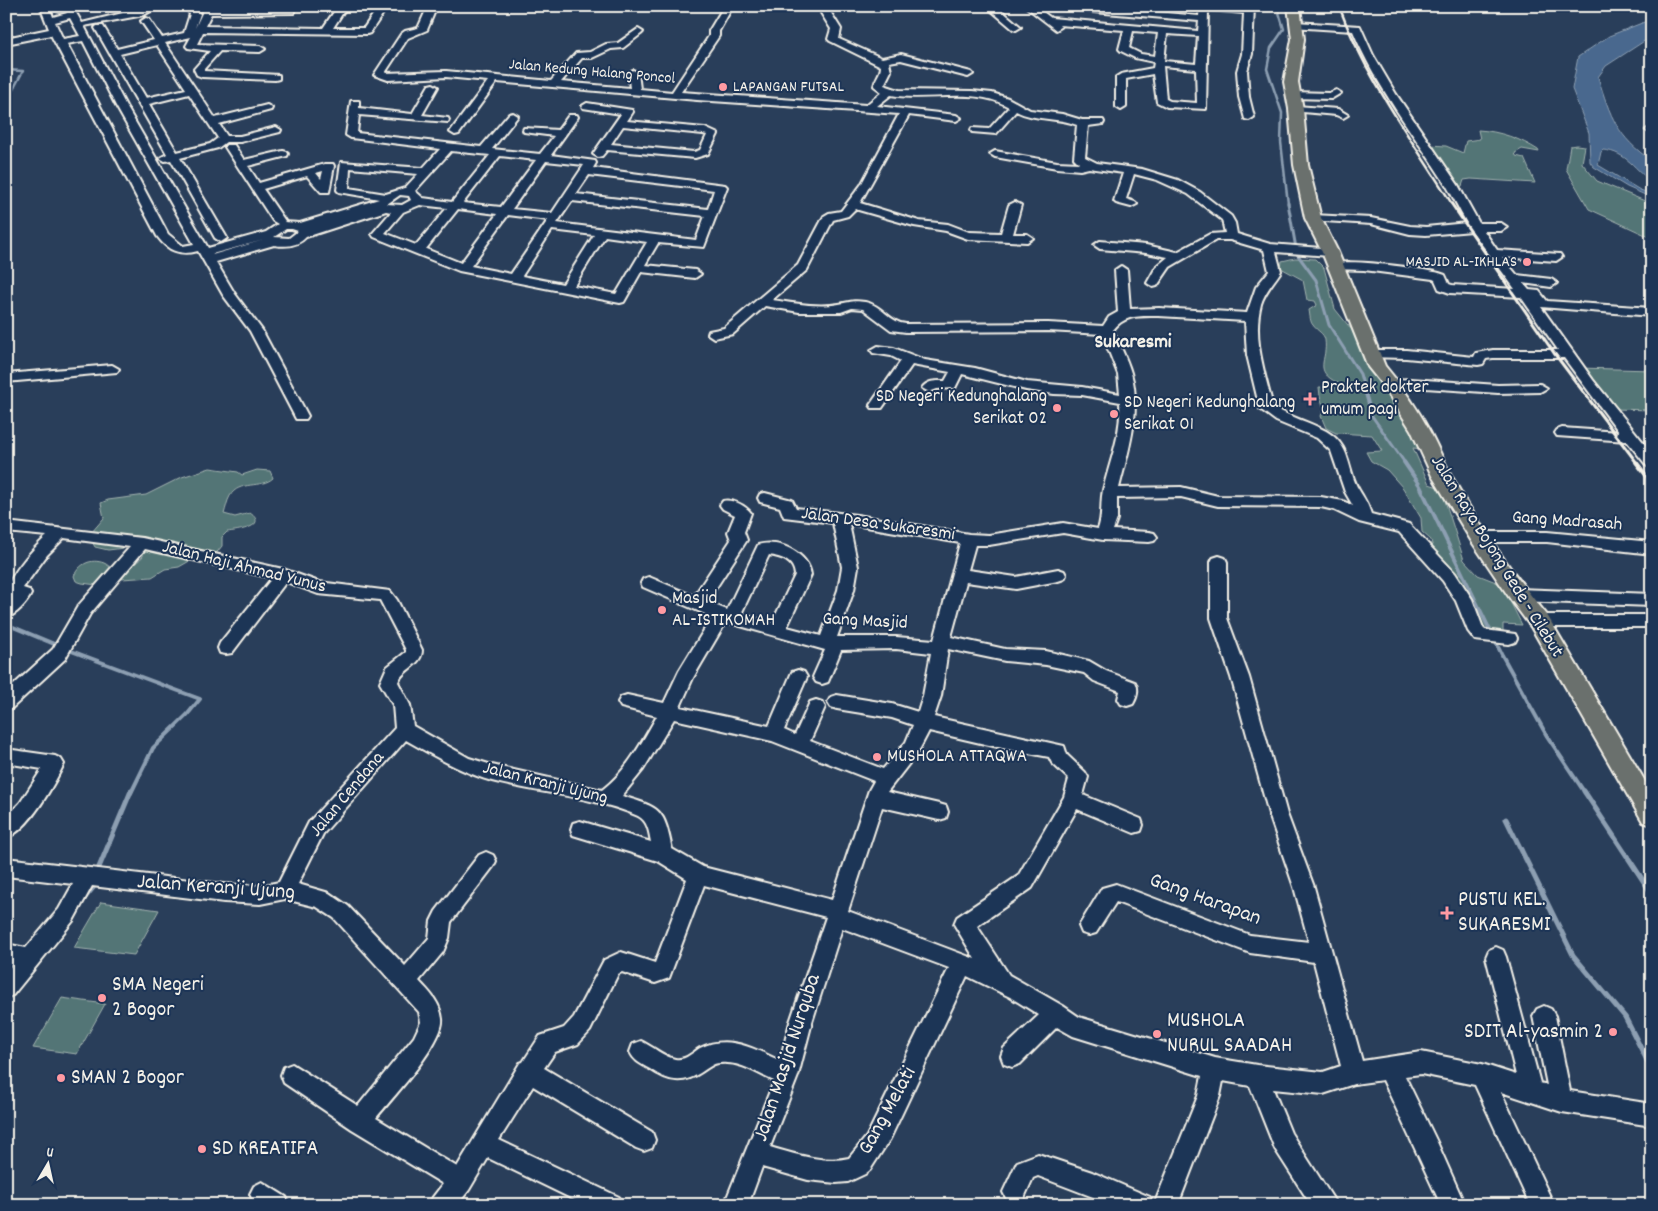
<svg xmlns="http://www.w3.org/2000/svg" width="1658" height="1211" font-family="Dekko,sans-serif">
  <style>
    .green { fill: #527576; stroke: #a3b3af }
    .water { fill: #48688e; stroke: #8d9fb2 }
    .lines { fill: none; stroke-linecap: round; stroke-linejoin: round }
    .stream-far3 { stroke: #8d9fb2; stroke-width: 2.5 }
    .stream-far2 { stroke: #8d9fb2; stroke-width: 3 }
    .stream-far1 { stroke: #8d9fb2; stroke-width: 4 }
    .stream { stroke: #8d9fb2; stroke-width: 5 }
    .minor-casing { stroke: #f4f1e8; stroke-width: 4 }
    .major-casing { stroke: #f4f1e8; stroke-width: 4 }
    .minor { fill: #1d3557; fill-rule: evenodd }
    .major { fill: #6a706d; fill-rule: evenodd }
    .rail-far2 { stroke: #f4f1e8; stroke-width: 2.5 }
    .rail-far1 { stroke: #f4f1e8; stroke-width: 3 }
    .rail { stroke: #f4f1e8; stroke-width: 4 }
    .poi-dot { fill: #ff9aa2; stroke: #1d3557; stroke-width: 2 }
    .labels { text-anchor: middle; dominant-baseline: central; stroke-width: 4; stroke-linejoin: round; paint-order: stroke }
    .far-street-label { font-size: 16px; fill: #f4f1e8; stroke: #1d3557 }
    .far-poi-label { font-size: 16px; fill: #f4f1e8; stroke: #1d3557; text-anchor: start }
    .poi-label { font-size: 19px; fill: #f4f1e8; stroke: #1d3557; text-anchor: start }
    .street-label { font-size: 19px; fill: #f4f1e8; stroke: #1d3557 }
    .neighbourhood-label { font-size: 20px; font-weight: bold; fill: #f4f1e8; stroke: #1d3557 }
    .near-street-label { font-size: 22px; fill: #f4f1e8; stroke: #1d3557 }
    .near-poi-label { font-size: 22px; fill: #f4f1e8; stroke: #1d3557; text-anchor: start }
  </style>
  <rect width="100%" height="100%" fill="#293e5a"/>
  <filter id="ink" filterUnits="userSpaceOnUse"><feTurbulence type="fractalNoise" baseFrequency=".02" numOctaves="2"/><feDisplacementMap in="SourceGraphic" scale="10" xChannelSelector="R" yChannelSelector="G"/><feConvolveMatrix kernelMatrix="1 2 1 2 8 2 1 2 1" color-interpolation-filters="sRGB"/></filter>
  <g filter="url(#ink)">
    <!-- green -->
    <path class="green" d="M1478,130C1499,131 1521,139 1538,150L1539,152L1522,149L1515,153L1516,156L1524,158L1535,183L1471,179L1464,180L1462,186L1457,189L1430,145L1446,146L1463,153L1466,141L1480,139Z
      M1576,145L1585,146L1582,163L1597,181L1652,204V238L1589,209L1566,169L1570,146Z
      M1295,258L1315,259L1324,268L1335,309L1356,335L1423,449L1413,448L1429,484L1441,488L1464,560L1478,575L1496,582L1504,589L1522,625L1503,624V633H1489L1476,624L1434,553L1431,540L1422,532L1421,518L1403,488L1387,470L1371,461L1366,452L1382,451L1372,435L1336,433L1326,428L1321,416L1324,409L1320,396L1319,387L1337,388L1338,383C1312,370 1328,361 1325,340C1324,333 1317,331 1313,325C1310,322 1310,315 1309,310L1317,305L1315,301L1307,300L1303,280L1281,268L1282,261Z
      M1579,368L1652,370V410L1615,409Z
      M210,468L238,472L242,475L257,470L270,471L273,478C261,489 239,480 230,496C227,501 226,508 224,514L235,517L250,513C270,527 235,531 227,532L222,537V546L214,556L193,559L179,567L165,569L152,577L122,579L97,585L82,583L76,581L74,576C79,564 91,558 104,563C107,564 110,568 114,568C125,571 137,564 143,556V551L132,547L108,550L95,547L90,538L91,533L104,518L101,503L108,500L146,495L182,477Z
      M101,902L159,910L134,955L74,948Z
      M62,998L105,1004L77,1054L33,1048Z"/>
    <!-- water -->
    <path class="water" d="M1652,19V36L1606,66L1598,77C1610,116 1617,137 1652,161V182C1635,170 1627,152 1603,150L1601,152L1598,165L1640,190L1652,194V198L1627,187L1594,167L1590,162L1589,133L1572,89L1578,57L1609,36Z"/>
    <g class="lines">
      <!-- stream-far3 -->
      <path class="stream-far3" d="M1277,6L1284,29L1271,48L1267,69L1282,113L1281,142L1288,204
        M6,70L23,71L6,103"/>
      <!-- stream-far2 -->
      <path class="stream-far2" d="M1288,203L1297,254L1316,280L1329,325L1360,374L1372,416L1405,463"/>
      <!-- stream-far1 -->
      <path class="stream-far1" d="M1404,462L1419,484L1502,655L1547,736L1585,793
        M6,624L59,646
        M66,649L200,699L187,715L153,748L131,793"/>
      <!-- stream -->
      <path class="stream" d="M1584,791L1652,894
        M1506,819L1573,955L1625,1017L1652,1070
        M97,872L131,791
        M84,899L93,888L95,882"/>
      <defs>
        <path id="minor" d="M40,6H49L53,17L67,13L63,6H72L82,23L127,12V8L139,10L144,8L143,6H152L154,9L144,15L84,26L126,106L208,248L266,232L278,224L273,221L225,147L226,145H234L244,160L283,151L287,152L288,154L287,156L248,166L259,183L325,164H333L334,166L329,192H321L307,176L263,189L285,221L284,222L300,223L379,199L339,192L337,190L341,162L423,168L440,149L351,138L346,135L351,101H359V108L412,114L429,85L433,84L438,87L422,115L448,118L449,120L448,122L359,115L357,133L481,147L509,114L513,113L518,116L492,149L540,154L554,136L524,132L523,130L524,128L558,130L569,115H577L578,117L551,155L595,161L596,163L593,168L725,185L727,187L704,247L658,243L645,265L695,270L701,274L695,278L641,272L624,302L620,303L459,271L374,237L372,234L391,212L386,211L306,237C298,246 286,247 274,245L216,262L235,294L262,330L308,416L306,419H296L250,331L223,295L198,251C180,256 168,251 157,236L51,35L6,44V38L49,29ZM70,18L80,36L63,39L55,22ZM83,41L116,106L194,244L183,246L168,234L67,44ZM451,151L490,155L452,202L423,198L415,191ZM500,156L536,160L501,207L463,203ZM546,161L584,165L552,213L512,209ZM350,168L418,174L405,188L386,194L349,188ZM323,171L321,179L316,173ZM589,175L714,190L708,209L576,194ZM400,195L409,196L411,200L402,205L387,204ZM572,201L705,216L696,240L557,223ZM420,205L447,208L416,245L385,233L403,212ZM458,209L497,214L461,263L426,249ZM508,215L548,220L511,274L471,266ZM286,229H292L298,231L289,238L274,237ZM552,230L594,235L563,284L522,276ZM605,236L647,242L616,294L574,286ZM264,240L212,255V254Z
          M187,6H193L200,14L195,28L203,11L208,8H291L294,9V13L211,14L205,26L323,28L338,6H347L333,28H364L379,6H388L370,33L367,34L203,32L197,44L260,46L265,49L260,52L220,51L204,69V71L279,75V79L275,80L202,77L197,75L194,69L210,51L188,48L186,46L191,37L165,43L215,118L267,105L272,108L271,110L219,124L227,136H240L276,127L281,130L280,132L240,142H226L218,148L180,158L227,238L221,242L215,238L171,160L165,161L160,158L167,154L95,28L97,26H103L117,49L154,40L141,21L146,18L149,19L162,38L184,33L190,14L185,8ZM157,45L186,89L146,98L120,54ZM189,94L218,138L210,144L177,152L149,104Z
          M428,6H437L427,30L408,38L385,73L446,71L551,81L576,53L590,52L606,44L618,43L638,29L643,32L641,34L623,48L611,49L592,58H582L561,82L630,88L628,73L633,70L638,73L640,89L672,92L709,36V31L724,6H733L719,31V36L681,92L866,105L882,92L874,86C875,78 881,74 881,66L830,41L828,39L831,29L821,13L823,6H832L831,13L841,29L839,39L882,58L901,54L971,72L973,74L968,77L901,60L889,62L891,71L884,85L899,90L972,91L992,93L1008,98L1030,110L1062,114L1082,120H1103L1104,122L1103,124L1088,126L1085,157L1097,163L1142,169L1178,180L1200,192L1231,216L1235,223L1237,234L1270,244L1334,249L1336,252L1334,255L1330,256L1276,252L1281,271C1274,282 1265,291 1261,304C1252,338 1265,374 1273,407C1290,417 1309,422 1326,431C1352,446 1346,468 1359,490C1365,500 1367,502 1371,514L1409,524L1455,573L1472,599L1483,628L1485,630L1515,634L1517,638L1515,642L1509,644L1475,640L1468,631L1456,601L1443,581L1399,532L1359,522L1334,510L1321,507L1218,506L1181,497L1117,498V519L1113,530L1149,532L1154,533L1157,537L1154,541L1149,542L1103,540L1063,533L989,545H975L968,570L1016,577L1058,569L1064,571L1066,575L1064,579L1058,581L1016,589L966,582L951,637L1005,649L1046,651L1089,661L1106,671L1135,682C1139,689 1137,697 1133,704L1127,706L1121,704L1118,699L1120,691L1094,681L1084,673L1046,665L1005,661L948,649L941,696L934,717L1064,746L1067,755L1085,772L1088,777L1083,795L1141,819L1143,825L1141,831L1134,833L1077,809L1032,888L977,926L1009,975L1063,1006L1079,1017L1215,1058L1257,1065L1323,1072L1341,1066L1314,962L1250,953L1116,902L1096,933L1089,935L1082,933L1079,926L1102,888L1116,884L1250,935L1309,942L1294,887L1269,814L1231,677L1211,618V562L1213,558L1219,556L1225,558L1227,562V618L1249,677L1287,814L1314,887L1362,1061L1421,1052L1482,1064L1516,1075L1486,957L1489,950L1496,947L1503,950L1506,957L1540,1083L1547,1085L1533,1016L1537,1009L1544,1006L1551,1009L1555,1016L1570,1091L1652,1104V1126L1562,1112L1501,1092L1554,1205H1530L1475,1085L1421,1074L1405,1076L1437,1142L1465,1205H1441L1383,1080L1354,1084L1323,1094L1273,1089L1291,1133L1337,1205H1311L1275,1149L1250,1086L1223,1081L1220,1096L1178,1205H1154L1198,1096L1202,1076L1073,1036L1057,1027L1020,1064L1012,1067L1004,1064L1001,1056L1004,1048L1039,1015L1010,997L967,976L890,1139L870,1170L865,1174L848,1182L836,1183L808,1180L762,1167L748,1205H724L774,1081C757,1073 740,1061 720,1063C713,1063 708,1068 703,1071C683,1085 669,1082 650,1069C641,1064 634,1061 630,1052L633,1044L641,1041C652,1046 664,1057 675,1059C685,1061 692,1053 700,1048C727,1034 754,1048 780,1061L790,1022L826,917L704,885L669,978L655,983L622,972L618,974L590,1031L578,1044L555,1052L544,1068L652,1132L655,1140L652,1148L644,1151L636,1148L533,1086L499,1140L619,1197L623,1205H585L488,1158L469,1190L457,1205H429L433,1197L443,1184L352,1129L284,1083L281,1075L284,1067L292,1064L358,1106L414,1037L421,1022L419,1012L334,918L317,907L285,899L260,904L224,902L92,886L73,921L13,995L6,998V972L12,965L6,964V944L26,948L59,909L73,884L6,876V858L224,884L260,886L279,882L309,822L395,728L393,705L380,683L387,667L406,652V650L380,600L318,594L286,582L232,653L226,654L220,653L218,648L220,643L272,578L145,549L90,614L65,659L12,708L6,710V692L53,649L78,606L130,547L64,538L47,555L23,588L29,590L31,594C27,603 16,615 6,618V602L10,598L6,596C6,578 33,549 47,536L6,532V522L142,538L283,569L319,582L390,591L397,600L422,650C422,665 403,669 398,682L410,705L413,726L469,758L492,765L602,790C627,771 642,742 657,716L621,707L618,702L621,697L627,695L664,703L679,671L712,617L643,587L641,583L643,579L649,577L694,596L731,540L728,532L735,515L723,509L720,505L723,501C732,499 745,505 751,513L744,532L747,540L707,602L727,610L758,545C779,539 808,553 811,575L787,627L821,636L838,590L842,567L833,523L784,517L780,507L760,502L758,498L760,494L765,493L792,500L796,508L857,515L969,534L989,535L1063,523L1098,529C1103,516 1100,503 1103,490C1110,461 1122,433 1120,402L1082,395L1054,394L1026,390L962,374L955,388L937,389L929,392L922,388C928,380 937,381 945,381L950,372L912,365L882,408H872L870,405L901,361L891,356L873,353L871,350L878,346L894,348L925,360L975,368L1027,382L1082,387L1120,394L1118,374L1102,334L1048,331L906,332L891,330L863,309L852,308L841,312H799L765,306L733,334L714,338L708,334L709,331L724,328L798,265L824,216L829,213L841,211L861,185L899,114L697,100L497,82L459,134L455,135L450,132L488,81L446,77L388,80L374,75L401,34L405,31L418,28ZM891,95C928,102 975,86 1009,107L989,129L972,128L971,130L972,132L996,134L1016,111C1035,121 1057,117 1077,125L1074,158L1079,163L1057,162L995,151L990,154L995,157L1057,168L1080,170L1089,168L1123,173L1114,201L1116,203L1131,207L1137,204L1135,202L1126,199L1134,174L1157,180L1188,194L1222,220L1225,233L1210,234L1177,252L1146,245L1100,241L1094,245L1100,249L1146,253L1168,257L1156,267L1147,283L1153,287L1157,286L1170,267L1216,240H1230L1264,250L1269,271L1256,287L1247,313L1159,308L1130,309L1127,270L1121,266L1115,270L1118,312L1109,317L1103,326L1048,323L906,324C890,323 882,305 865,302C853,300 850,302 839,304C817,308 793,303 772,300L807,270L833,220L848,216L855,209L914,226L946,231L968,239L1027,242L1033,238L1027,234H1013L1021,205L1015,202L1009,205L1001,233L969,232L948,224L919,221L860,203L909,115L956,121L961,118L956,115L877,106ZM1159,316L1245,321L1247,355L1260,409L1276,421L1317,438L1331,451L1345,492L1353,506L1343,501L1321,497L1218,496L1181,487L1119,488C1128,452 1142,410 1131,373C1127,359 1119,344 1113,330C1125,314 1141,316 1159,316ZM849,524L960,543L934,640L896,637H837L854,590L858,567ZM769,555C782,557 794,561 795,575L772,623L741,614ZM726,622L825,650L813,677L816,682L822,684L828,682L841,650L896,649L931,653L923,696L918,712L892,704L837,695L831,697L828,702L831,707L837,709L892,718L913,725L906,742L883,769L810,741L825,707L822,702L816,700L810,702L795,735L784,730L807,677L804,672L798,670L792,672L769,726L680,707L693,678ZM674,719L772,741L874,781L869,790L832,900L703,867L672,849C664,809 661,808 622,796L643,770ZM929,731L1002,748L1049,757L1052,763L1069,779L1064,797L1018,876L957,917L954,924L975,959L848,911L882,807L939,820L946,818L948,812L946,806L939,804L887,792L918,752ZM406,740C434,756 461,772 492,781C537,793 596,797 638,816C648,821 649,832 651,842L580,821L573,823L571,829L573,835L658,861L687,879L655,963L621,952L604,960L574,1017L564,1028L540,1036L523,1062L520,1063L457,1167L376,1118C391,1100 445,1041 442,1019C440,1002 430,993 419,981L443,952L449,938L451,922L493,867L496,861L493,855L486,852L479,855L436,911L431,921L429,938L405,966L348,906L329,893L298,884L323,834ZM842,928L949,968L867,1136L849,1158C824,1164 794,1154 770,1147L798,1076L812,1022Z
          M986,6H996L1021,27L1016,30L1013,29Z
          M1025,6H1035L1051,18L1198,31L1199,21L1059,9L1055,6H1092L1199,16L1200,6L1244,8V6H1254L1252,54L1247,71L1249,97L1254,117L1249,120L1245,119L1239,97L1237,71L1242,54L1244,13L1208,10L1206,109L1167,107L1157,102L1153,74L1126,79V107L1121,110L1116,107V77L1121,74L1153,68L1154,62L1135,58L1121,51L1119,49L1124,30L1059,25L1061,27L1056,30ZM1133,31L1158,33L1155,56L1141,54L1129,48ZM1167,34L1198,36L1196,64L1164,61ZM1163,66L1196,69L1197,103L1170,101L1166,99Z
          M1295,22L1360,26L1373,55L1396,94L1458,185L1479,223H1501L1507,227L1501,231H1484L1497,250L1560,254L1562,257L1556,261L1502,257L1517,275L1551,279L1557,283L1551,287L1523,283L1529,290L1539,291L1547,301L1652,308V316L1541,307L1593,380L1652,453V468L1647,466L1627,441L1557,436L1555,433L1557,430L1562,428L1619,432L1564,358H1493L1486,359L1483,364L1478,365L1406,358L1366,357L1364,354L1366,351L1371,350H1406L1474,357L1476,353L1493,350H1558L1521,297L1450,293L1439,289L1435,280L1433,279L1364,270L1331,269L1329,266C1338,256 1423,269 1439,273L1445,275L1449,284L1452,285L1515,289L1472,231L1426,235L1410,234L1371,224L1309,220L1307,218L1313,215L1371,218L1410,226L1426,227L1467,223C1459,210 1453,196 1445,183C1413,133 1376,86 1353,31L1292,27V23Z
          M1336,90L1341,93L1331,99L1292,98L1287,95L1292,92L1329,93Z
          M587,103L632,110L633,112L627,121L705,128L718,134L708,154L695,158L607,150L602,156L598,157L593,154L621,114L583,108L582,106ZM623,126L703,134L707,135L700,150L694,152L611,144Z
          M1296,106L1338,109L1348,115L1343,118L1336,115L1292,111L1291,109L1292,107Z
          M1651,127H1652V134L1646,130Z
          M112,365L119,369L117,372L6,382V374Z
          M1411,379L1498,385L1540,384L1547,388L1540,392L1498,393L1411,387L1391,388L1384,384L1391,380Z
          M1479,532H1547L1652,542V554L1547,542H1479L1474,541L1471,537L1474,533Z
          M1518,589L1652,594V606L1518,601L1512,599L1510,595L1512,591Z
          M1539,615H1652V627H1539L1533,625L1531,621L1533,617Z
          M6,749L55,756L61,759L64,764C53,786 29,830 6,838V817L20,803L42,769L6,763Z
          M1038,1154L1092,1172L1150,1197L1154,1205H1114L1038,1176L1033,1178L1023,1200L1015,1204L1007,1200L1003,1192L1017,1162Z
          M262,1182L286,1197L290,1205H257L254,1202L250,1194L254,1186Z"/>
        <path id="major" d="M1288,6H1300L1304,39L1298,82L1303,109L1308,165L1321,218L1338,252L1385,366C1402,386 1418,409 1430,432C1438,447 1444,462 1452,477C1479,525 1511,572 1547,615L1652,793V825L1643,822L1531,627L1511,600L1472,542L1432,476L1411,430L1384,387L1368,367L1322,252L1305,218L1294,165L1289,109L1284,82L1292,39Z"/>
      </defs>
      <!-- minor casing -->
      <use href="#minor" class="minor-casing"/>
      <!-- major casing -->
      <use href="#major" class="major-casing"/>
      <!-- minor -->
      <use href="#minor" class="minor"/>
      <!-- major -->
      <use href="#major" class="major"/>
      <!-- rail-far2 -->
      <path class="rail-far2" d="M1339,6C1365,77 1412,140 1452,204"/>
      <!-- rail-far1 -->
      <path class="rail-far1" d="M1451,203L1554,353L1637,463"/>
      <!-- rail -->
      <path class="rail" d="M1636,462L1652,483"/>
    </g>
  </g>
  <!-- markers -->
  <g class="poi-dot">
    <circle cx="723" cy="87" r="5"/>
    <circle cx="1527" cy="262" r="5"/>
    <path d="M1307.5 391.5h5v5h5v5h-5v5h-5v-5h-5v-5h5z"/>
    <circle cx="1057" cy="408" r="5"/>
    <circle cx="1114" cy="414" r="5"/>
    <circle cx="662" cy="610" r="5"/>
    <circle cx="877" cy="757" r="5"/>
    <path d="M1444.5 905.5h5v5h5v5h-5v5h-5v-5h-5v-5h5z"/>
    <circle cx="102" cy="998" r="5"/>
    <circle cx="1613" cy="1032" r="5"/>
    <circle cx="1157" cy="1034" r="5"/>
    <circle cx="61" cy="1078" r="5"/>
    <circle cx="202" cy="1149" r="5"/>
  </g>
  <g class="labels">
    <!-- far-street labels -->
    <g class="far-street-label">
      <text transform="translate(592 72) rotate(5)">Jalan Kedung Halang Poncol</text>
    </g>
    <!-- far-poi labels -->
    <g class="far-poi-label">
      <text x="733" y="87">LAPANGAN FUTSAL</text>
      <text x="1517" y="262" text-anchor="end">MASJID AL-IKHLAS</text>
    </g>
    <!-- poi labels -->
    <g class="poi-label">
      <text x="1321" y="388">Praktek dokter<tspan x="1321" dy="22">umum pagi</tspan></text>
      <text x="1047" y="397" text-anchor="end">SD Negeri Kedunghalang<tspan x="1047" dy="22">Serikat 02</tspan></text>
      <text x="1124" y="403">SD Negeri Kedunghalang<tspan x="1124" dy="22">Serikat 01</tspan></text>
      <text x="672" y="599">Masjid<tspan x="672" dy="22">AL-ISTIKOMAH</tspan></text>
      <text x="887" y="757">MUSHOLA ATTAQWA</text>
    </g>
    <!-- street labels -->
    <g class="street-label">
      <text transform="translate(1567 522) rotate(4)">Gang Madrasah</text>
      <text transform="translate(878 525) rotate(8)">Jalan Desa Sukaresmi</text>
      <text transform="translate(1496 557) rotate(58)">Jalan Raya Bojong Gede - Cilebut</text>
      <text transform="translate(244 568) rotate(14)">Jalan Haji Ahmad Yunus</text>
      <text transform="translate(865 622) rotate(3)">Gang Masjid</text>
      <text transform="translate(545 784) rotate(14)">Jalan Kranji Ujung</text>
      <text transform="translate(348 795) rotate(-50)">Jalan Cendana</text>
    </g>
    <!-- neighbourhood labels -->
    <g class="neighbourhood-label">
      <text x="1133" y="343">Sukaresmi</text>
    </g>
    <!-- near-street labels -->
    <g class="near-street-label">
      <text transform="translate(216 888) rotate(4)">Jalan Keranji Ujung</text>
      <text transform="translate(1205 900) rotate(20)">Gang Harapan</text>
      <text transform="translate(788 1058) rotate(-72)">Jalan Masjid Nurquba</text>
      <text transform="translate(888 1111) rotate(-61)">Gang Melati</text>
    </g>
    <!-- near-poi labels -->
    <g class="near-poi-label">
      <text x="1458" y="900">PUSTU KEL.<tspan x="1458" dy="25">SUKARESMI</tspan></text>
      <text x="112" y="985">SMA Negeri<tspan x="112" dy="25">2 Bogor</tspan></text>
      <text x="1167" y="1021">MUSHOLA<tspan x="1167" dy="25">NURUL SAADAH</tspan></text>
      <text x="1603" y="1032" text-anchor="end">SDIT Al-yasmin 2</text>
      <text x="71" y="1078">SMAN 2 Bogor</text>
      <text x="212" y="1149">SD KREATIFA</text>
    </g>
  </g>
  <!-- margin -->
  <rect width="1658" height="1211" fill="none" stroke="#1d3557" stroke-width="25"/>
  <rect x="12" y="12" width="1633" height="1186" fill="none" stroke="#f4f1e8" stroke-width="2" filter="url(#ink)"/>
  <!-- north arrow -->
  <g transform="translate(48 1164) rotate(9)" stroke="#1d3557" stroke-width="4" paint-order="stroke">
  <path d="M0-4L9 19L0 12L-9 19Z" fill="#f4f1e8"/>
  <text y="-8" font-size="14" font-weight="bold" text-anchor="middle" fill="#f4f1e8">U</text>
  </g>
</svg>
